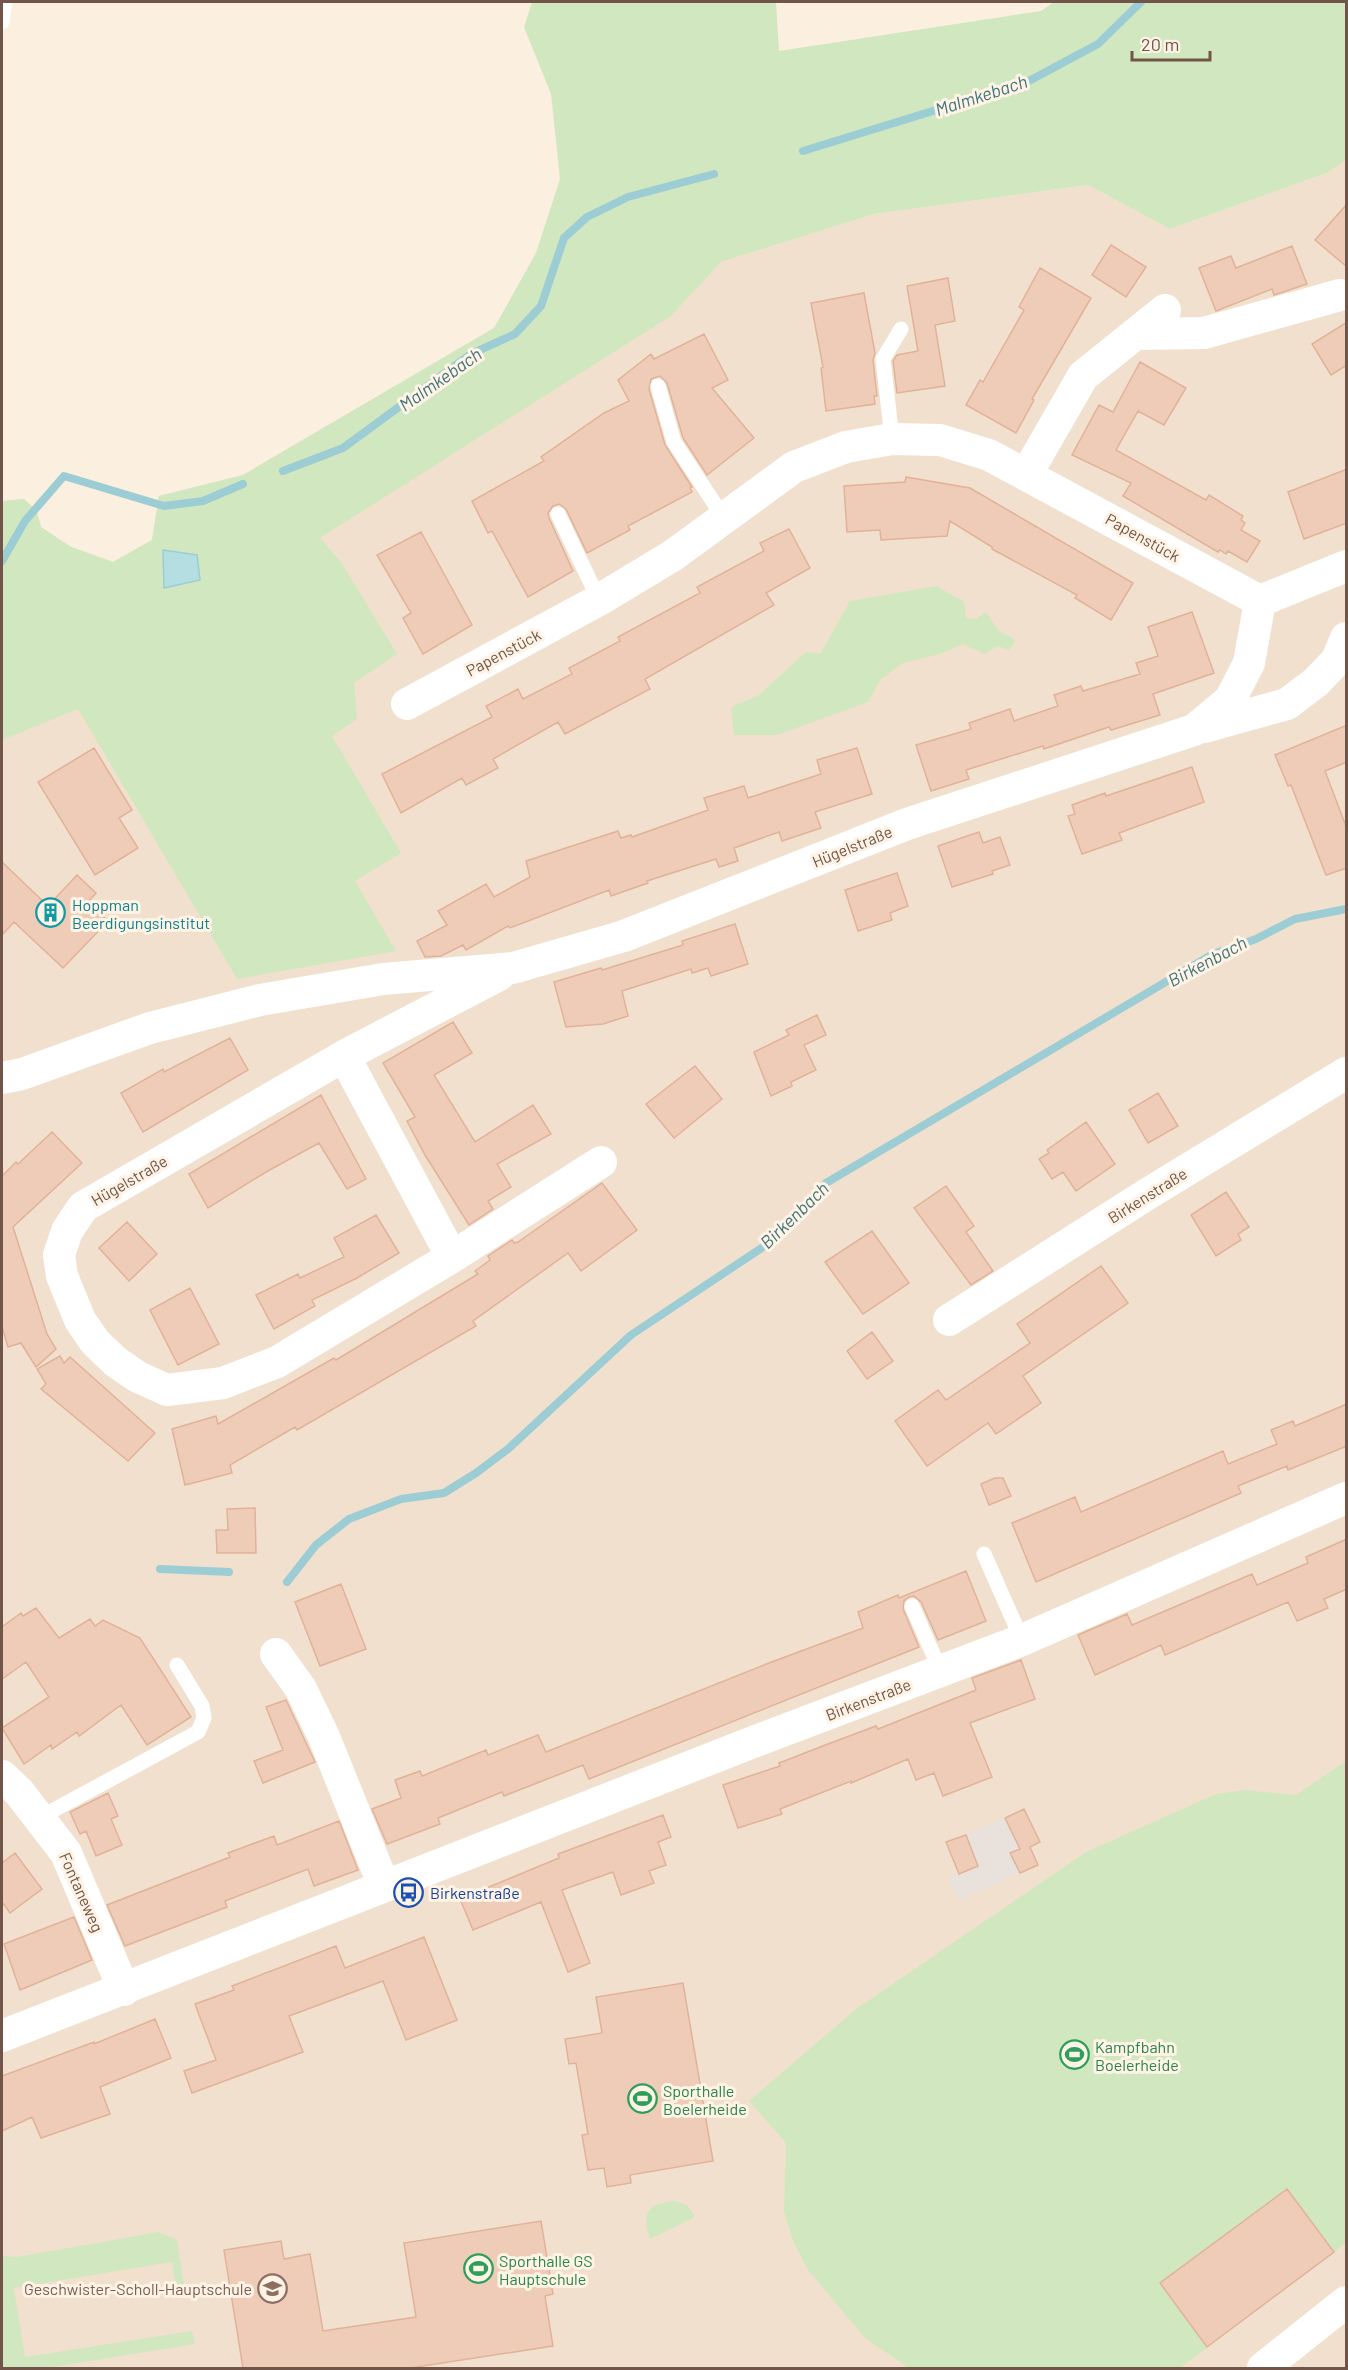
<svg xmlns="http://www.w3.org/2000/svg" width="1348" height="2370" font-family="Barlow,sans-serif">
  <style>
    .residential { fill: #f2e0ce }
    .industrial { fill: #e9e1db }
    .green { fill: #d1e7bf }
    .water { fill: #b5dee3; stroke: #9ccdd4; stroke-width: 1.5 }
    .lines { fill: none; stroke-linecap: round; stroke-linejoin: round }
    .stream { stroke: #9ccdd4; stroke-width: 8 }
    .building { fill: #efccb8; stroke: #e1b299; stroke-width: 1.5 }
    .service { stroke: #fff; stroke-width: 15 }
    .minor { stroke: #fff; stroke-width: 32 }
    .labels { text-anchor: middle; dominant-baseline: central; stroke-width: 6; stroke-linejoin: round; paint-order: stroke }
    .street-label { font-size: 16px; fill: #705548; stroke: #fef3e5 }
    .culture-label { font-size: 16px; fill: #0d838f; stroke: #fef3e5; text-anchor: start }
    .transit-label { font-size: 16px; fill: #164399; stroke: #fef3e5; text-anchor: start }
    .leisure-label { font-size: 16px; fill: #27864d; stroke: #fef3e5; text-anchor: start }
    .education-label { font-size: 16px; fill: #785e54; stroke: #fef3e5; text-anchor: end }
    .water-label { font-size: 18px; font-style: italic; fill: #40747c; stroke: #fef3e5 }
  </style>
  <rect width="100%" height="100%" fill="#fbefdf"/>
  <!-- residential -->
  <path class="residential" d="M1346,160V2368H2V503L4,501L24,499L36,510L41,527L71,547L113,562L152,540L159,496L243,475L494,328L721,262L874,214L1088,185L1170,229L1327,173Z"/>
  <!-- industrial -->
  <path class="industrial" d="M1024,1810L1040,1842L1030,1847L1038,1865L958,1900L948,1877L958,1872L946,1842Z"/>
  <!-- green -->
  <path class="green" d="M532,2H776L779,51L1041,11L1054,2H1346V160L1327,173L1170,229L1088,185L874,214L721,262L671,316L320,538L341,562L397,654L354,683L357,719L332,736L401,853L355,881L396,951L237,979L78,709L2,740V503L4,501L24,499L36,510L41,527L71,547L113,562L152,540L159,496L243,475L494,328L536,253L560,179L551,94L524,27Z
    M937,586L964,602L966,618L976,619L986,612L999,631L1016,640L1009,650L998,646L984,654L963,644L940,654L903,663L880,680L868,702L777,735H734L731,707L759,695L806,652L821,653L850,601Z
    M1346,1761V2243L1180,2368H909L865,2338L808,2270L793,2241L784,2212L786,2143L749,2101L856,2009L1086,1852L1216,1794L1245,1790L1296,1795Z
    M676,2201L688,2206L695,2217L650,2239C641,2212 648,2203 676,2201Z
    M159,2232L177,2240L184,2286H176L172,2262L14,2288L25,2357L192,2331L195,2344L47,2368H2V2256L17,2257Z"/>
  <!-- water -->
  <path class="water" d="M163,550L197,555L200,580L164,588Z"/>
  <g class="lines">
    <!-- stream -->
    <path class="stream" d="M803,151L1027,82L1098,44L1141,2
      M283,471L343,448L471,354L515,334L541,306L564,238L587,217L628,197L714,174
      M2,561L25,521L64,476L164,506L203,501L243,484
      M160,1569L229,1572
      M287,1582L316,1545L349,1519L401,1499L444,1493L476,1473L508,1449L631,1335L766,1245L826,1183L1213,954L1256,939L1295,919L1346,909"/>
  </g>
  <!-- building -->
  <path class="building" d="M1347,204V267L1315,240Z
    M1111,245L1146,267L1126,297L1092,275Z
    M1292,246L1307,284L1274,295L1272,289L1216,311L1199,268L1231,256L1236,268Z
    M1040,268L1091,298L1032,399L1034,400L1016,433L966,405L980,380L983,382L1024,310L1019,307Z
    M948,278L955,321L935,325L945,386L897,393L893,361L897,355L918,351L907,286Z
    M864,293L875,353L873,360L877,396H874L875,404L826,411L821,368L823,367L811,303Z
    M1347,322V365L1331,375L1312,344Z
    M704,334L728,380L712,388L754,438L707,475L683,438L667,383L660,376L651,379L649,389L665,445L692,487L690,488L692,492L628,526L630,530L587,553L566,509L559,504L553,506L548,513L549,518L573,571L528,597L492,531L488,533L472,501L544,461L541,457L604,413L629,401L618,380L651,354L654,359Z
    M1140,362L1186,388L1164,425L1138,411L1116,450L1206,500L1209,495L1243,516L1241,520L1245,523L1241,530L1260,541L1247,562L1228,551L1226,554L1220,550L1218,552L1123,496L1131,483L1072,455L1099,405L1113,412Z
    M1347,469V523L1304,539L1288,492Z
    M906,477L970,488L1133,583L1111,620L1075,598L1077,595L992,549V547L950,521L947,536L881,540L880,530L847,532L844,486L905,482Z
    M789,529L810,568L766,593L774,605L645,679L650,689L565,734L558,722L493,759L498,768L466,785L462,778L401,813L382,774L492,717L486,706L518,689L523,699L572,674L569,668L620,641L618,637L700,593L697,587L764,551L760,543Z
    M421,532L472,625L423,654L403,618L411,613L377,555Z
    M1192,612L1214,673L1153,694L1160,715L1111,730L1109,727L1044,749L1043,746L966,770L969,779L931,791L916,745L971,729L969,723L1010,709L1014,721L1058,706L1054,695L1081,686L1083,691L1140,674L1136,663L1158,656L1148,627Z
    M1347,725V762L1325,771L1347,829V868L1326,875L1291,785L1288,786L1275,755Z
    M94,748L132,810L119,818L138,848L95,875L38,782Z
    M857,748L872,794L815,812L821,828L782,841L779,832L734,848L738,861L719,867L716,859L647,881L648,883L611,896L609,890L510,928L508,926L466,950L463,945L441,956L425,957L417,941L447,925L438,911L486,884L494,897L530,877L526,861L618,831L621,838L631,835L632,837L708,810L704,798L744,786L748,798L821,774L817,760Z
    M1192,767L1204,802L1119,833L1122,840L1082,854L1068,816L1075,814L1072,805L1105,793L1106,796Z
    M979,832L983,843L1000,837L1010,865L992,871L993,874L952,887L938,846Z
    M2,862L48,906L77,875L96,893L88,902L108,921L63,968L14,922L2,935Z
    M897,873L908,906L890,913L892,920L858,931L845,890Z
    M735,924L748,964L711,976L708,968L692,973L691,969L622,991L628,1016L603,1024L566,1027L554,982L601,968L602,970L683,945L682,941Z
    M817,1015L826,1035L804,1045L816,1070L791,1082L792,1086L771,1096L754,1052L789,1035L786,1030Z
    M453,1022L472,1053L434,1075L475,1142L533,1105L551,1134L497,1164L511,1187L488,1201L493,1209L469,1225L425,1155L407,1121L415,1117L383,1063Z
    M230,1038L248,1070L143,1132L121,1093L163,1069L164,1072Z
    M695,1066L722,1099L674,1138L646,1104Z
    M1158,1093L1178,1126L1148,1143L1129,1110Z
    M321,1095L366,1179L347,1189L319,1143L266,1172L208,1208L189,1174Z
    M1086,1122L1115,1164L1076,1191L1063,1172L1052,1179L1039,1159L1049,1153L1047,1150Z
    M52,1132L82,1163L13,1227L47,1334L56,1349L36,1367L21,1343L8,1347L2,1327V1176L16,1162L18,1164Z
    M602,1183L637,1230L581,1271L568,1253L473,1321L476,1326L297,1430L295,1427L230,1465L232,1473L185,1485L172,1429L216,1416L218,1424L334,1358L336,1360L478,1274L475,1271L490,1260L488,1256L512,1240L514,1243L518,1242Z
    M946,1186L974,1226L966,1232L993,1271L971,1285L914,1208Z
    M1226,1192L1249,1227L1238,1234L1241,1240L1216,1256L1191,1215Z
    M376,1215L399,1253L357,1278L312,1300L315,1306L274,1329L256,1295L298,1274L300,1278L344,1257L334,1238Z
    M127,1222L157,1254L129,1281L99,1248Z
    M872,1231L909,1283L863,1314L825,1262Z
    M1101,1266L1128,1303L1023,1376L1041,1403L996,1434L988,1423L927,1466L895,1421L938,1390L946,1400L1030,1343L1017,1324Z
    M190,1288L219,1344L178,1365L150,1310Z
    M872,1332L893,1361L867,1379L847,1351Z
    M60,1356L64,1363L70,1357L155,1433L128,1461L41,1389L46,1384L37,1369Z
    M1347,1404V1446L1288,1470L1287,1466L1238,1486L1241,1493L1036,1582L1012,1523L1075,1497L1081,1512L1223,1451L1228,1464L1277,1444L1271,1430L1293,1421L1295,1426Z
    M995,1478H1003L1011,1496L989,1505L981,1484Z
    M255,1508L256,1553H217L216,1530H228L227,1509Z
    M1347,1539V1589L1324,1599L1328,1608L1297,1621L1288,1602L1165,1655L1161,1645L1095,1675L1078,1635L1127,1614L1132,1625L1252,1574L1257,1585L1308,1563L1306,1557Z
    M966,1571L986,1621L938,1640L921,1602L914,1596L909,1597L904,1601L903,1609L919,1647L589,1779L583,1765L504,1796L502,1792L438,1818L440,1824L387,1844L372,1809L401,1798L395,1780L420,1771L422,1776L486,1750L488,1755L538,1735L546,1752L769,1663L863,1628L858,1612L898,1595L899,1598Z
    M341,1584L366,1649L320,1666L295,1602Z
    M36,1608L59,1638L90,1619L95,1626L103,1620L140,1638L191,1717L147,1745L121,1705L79,1736L77,1732L52,1749L51,1745L24,1764L2,1728L49,1697L26,1662L2,1679V1627L21,1613L23,1616Z
    M1021,1660L1035,1699L970,1723L992,1777L943,1796L934,1773L916,1780L908,1759L851,1783V1781L780,1809L782,1814L738,1828L723,1785L780,1766L779,1763L828,1744L876,1726L878,1729L976,1690L972,1678Z
    M286,1700L315,1762L263,1783L254,1761L283,1750L266,1707Z
    M108,1793L118,1816L111,1819L122,1845L96,1856L86,1831L80,1834L70,1812Z
    M1024,1809L1040,1842L1030,1847L1038,1865L1020,1873L1010,1853L1020,1849L1005,1818Z
    M663,1815L671,1837L658,1842L666,1865L649,1871L654,1883L621,1895L613,1872L562,1890L590,1963L568,1972L541,1902L473,1930L460,1899L559,1858L558,1854Z
    M339,1821L358,1870L314,1886L308,1869L225,1901L227,1907L125,1946L107,1905L230,1857L228,1853L274,1836L277,1845Z
    M966,1835L978,1866L959,1874L946,1842Z
    M15,1853L42,1889L10,1913L2,1902V1863Z
    M74,1917L92,1960L20,1990L4,1944Z
    M424,1937L457,2020L406,2040L383,1981L289,2016L303,2052L192,2093L184,2071L216,2060L195,2004L234,1990L232,1986L336,1946L345,1968Z
    M683,1983L713,2161L630,2175L631,2183L607,2187L604,2168L588,2170L582,2135L588,2134L576,2063L569,2064L565,2039L602,2033L596,1997Z
    M155,2019L171,2058L100,2087L110,2114L41,2138L32,2117L2,2131V2076L94,2042V2044Z
    M1287,2189L1334,2252L1207,2347L1160,2283Z
    M541,2221L553,2294L545,2296L553,2346L410,2368H243L224,2250L281,2241L284,2259L310,2254L323,2331L416,2317L404,2243Z"/>
  <g class="lines">
    <!-- service -->
    <path class="service" d="M2,22L5,2
      M658,386L674,442L724,518
      M892,439L883,359L901,329
      M558,514L599,600
      M984,1554L1022,1640
      M912,1606L941,1672
      M39,1818L198,1732L204,1718L202,1706L177,1665"/>
    <!-- minor -->
    <path class="minor" d="M1135,334L1204,333L1340,295
      M1026,475L1083,376L1165,310
      M407,704L599,600L672,556L794,467L846,447L892,439L940,440L989,455L1260,601
      M1204,727L1287,704L1316,682L1337,660L1346,638
      M344,1056L452,1257L277,1362L223,1383L167,1390L138,1377L116,1362L95,1342L80,1320L62,1276L59,1255L67,1231L83,1207L344,1056L499,975
      M2,1078L22,1074L150,1028L260,1000L383,979L513,968L624,936L907,824L1194,730L1230,700L1249,663L1260,601L1346,566
      M452,1257L601,1162
      M949,1320L1149,1193L1346,1073
      M276,1654L301,1689L324,1737L384,1886
      M2,1776L19,1792L66,1853L124,1990
      M2,2036L761,1739L1022,1640L1346,1498
      M1263,2368L1346,2302"/>
  </g>
  <!-- icons -->
  <defs>
    <symbol id="building-ring" viewBox="-11 -11 22 22"><circle r="9.5" fill="#fef3e5" stroke="#0f9aa8" stroke-width="1.5"/><path d="M-4-6H4V6H1V3H-1V6H-4ZM-2.5-4.3h1.7v1.8h-1.7ZM.8-4.3h1.7v1.8H.8ZM-2.5-1h1.7V.8h-1.7ZM.8-1h1.7V.8H.8Z" fill="#0f9aa8"/></symbol>
    <symbol id="bus-ring" viewBox="-11 -11 22 22"><circle r="9.5" fill="#fef3e5" stroke="#1a4fb4" stroke-width="1.5"/><path d="M-5-6H5V4H4V6H2V4H-2V6H-4V4H-5ZM-3.5-4V0h7V-4ZM-3.5 1.2v1.5H-2V1.2ZM2 1.2v1.5H3.5V1.2Z" fill="#1a4fb4"/></symbol>
    <symbol id="stadium-ring" viewBox="-11 -11 22 22"><circle r="9.5" fill="#fef3e5" stroke="#2e9e5b" stroke-width="1.5"/><path d="M0-5a6.5 5 0 1 0 0 10a6.5 5 0 1 0 0-10ZM-3.5-1.8h7v3.6h-7Z" fill="#2e9e5b"/></symbol>
    <symbol id="school-ring" viewBox="-11 -11 22 22"><circle r="9.5" fill="#fef3e5" stroke="#8d6e63" stroke-width="1.5"/><path d="M0-5L7-2L0 1L-7-2ZM-4 1L0 2.5L4 1V4Q0 6-4 4Z" fill="#8d6e63"/></symbol>
  </defs>
  <g fill-rule="evenodd">
    <use href="#building-ring" x="34" y="896" width="33" height="33"/>
    <use href="#bus-ring" x="392" y="1876" width="33" height="33"/>
    <use href="#stadium-ring" x="1058" y="2038" width="33" height="33"/>
    <use href="#stadium-ring" x="626" y="2082" width="33" height="33"/>
    <use href="#stadium-ring" x="462" y="2252" width="33" height="33"/>
    <use href="#school-ring" x="256" y="2272" width="33" height="33"/>
  </g>
  <g class="labels">
    <!-- street labels -->
    <g class="street-label">
      <text transform="translate(1143 537) rotate(29)">Papenstück</text>
      <text transform="translate(503 652) rotate(-28)">Papenstück</text>
      <text transform="translate(852 846) rotate(-22)">Hügelstraße</text>
      <text transform="translate(129 1180) rotate(-30)">Hügelstraße</text>
      <text transform="translate(1147 1195) rotate(-32)">Birkenstraße</text>
      <text transform="translate(868 1699) rotate(-21)">Birkenstraße</text>
      <text transform="translate(82 1892) rotate(66)">Fontaneweg</text>
    </g>
    <!-- culture labels -->
    <g class="culture-label">
      <text x="72" y="904">Hoppman<tspan x="72" dy="18">Beerdigungsinstitut</tspan></text>
    </g>
    <!-- transit labels -->
    <g class="transit-label">
      <text x="430" y="1892">Birkenstraße</text>
    </g>
    <!-- leisure labels -->
    <g class="leisure-label">
      <text x="1095" y="2046">Kampfbahn<tspan x="1095" dy="18">Boelerheide</tspan></text>
      <text x="663" y="2090">Sporthalle<tspan x="663" dy="18">Boelerheide</tspan></text>
      <text x="499" y="2260">Sporthalle GS<tspan x="499" dy="18">Hauptschule</tspan></text>
    </g>
    <!-- education labels -->
    <g class="education-label">
      <text x="252" y="2288">Geschwister-Scholl-Hauptschule</text>
    </g>
    <!-- water labels -->
    <g class="water-label">
      <text transform="translate(981 95) rotate(-18)">Malmkebach</text>
      <text transform="translate(440 379) rotate(-35)">Malmkebach</text>
      <text transform="translate(1207 961) rotate(-28)">Birkenbach</text>
      <text transform="translate(794 1215) rotate(-44)">Birkenbach</text>
    </g>
  </g>
  <!-- border -->
  <rect width="1348" height="2370" fill="none" stroke="#705548" stroke-width="6"/>
  <!-- scale -->
  <path d="M1132 51v9h78v-9" fill="none" stroke="#705548" stroke-width="3"/>
  <text x="1141" y="51" font-size="18" fill="#705548" stroke="#fef3e5" stroke-width="4.5" paint-order="stroke">20 m</text>
</svg>
